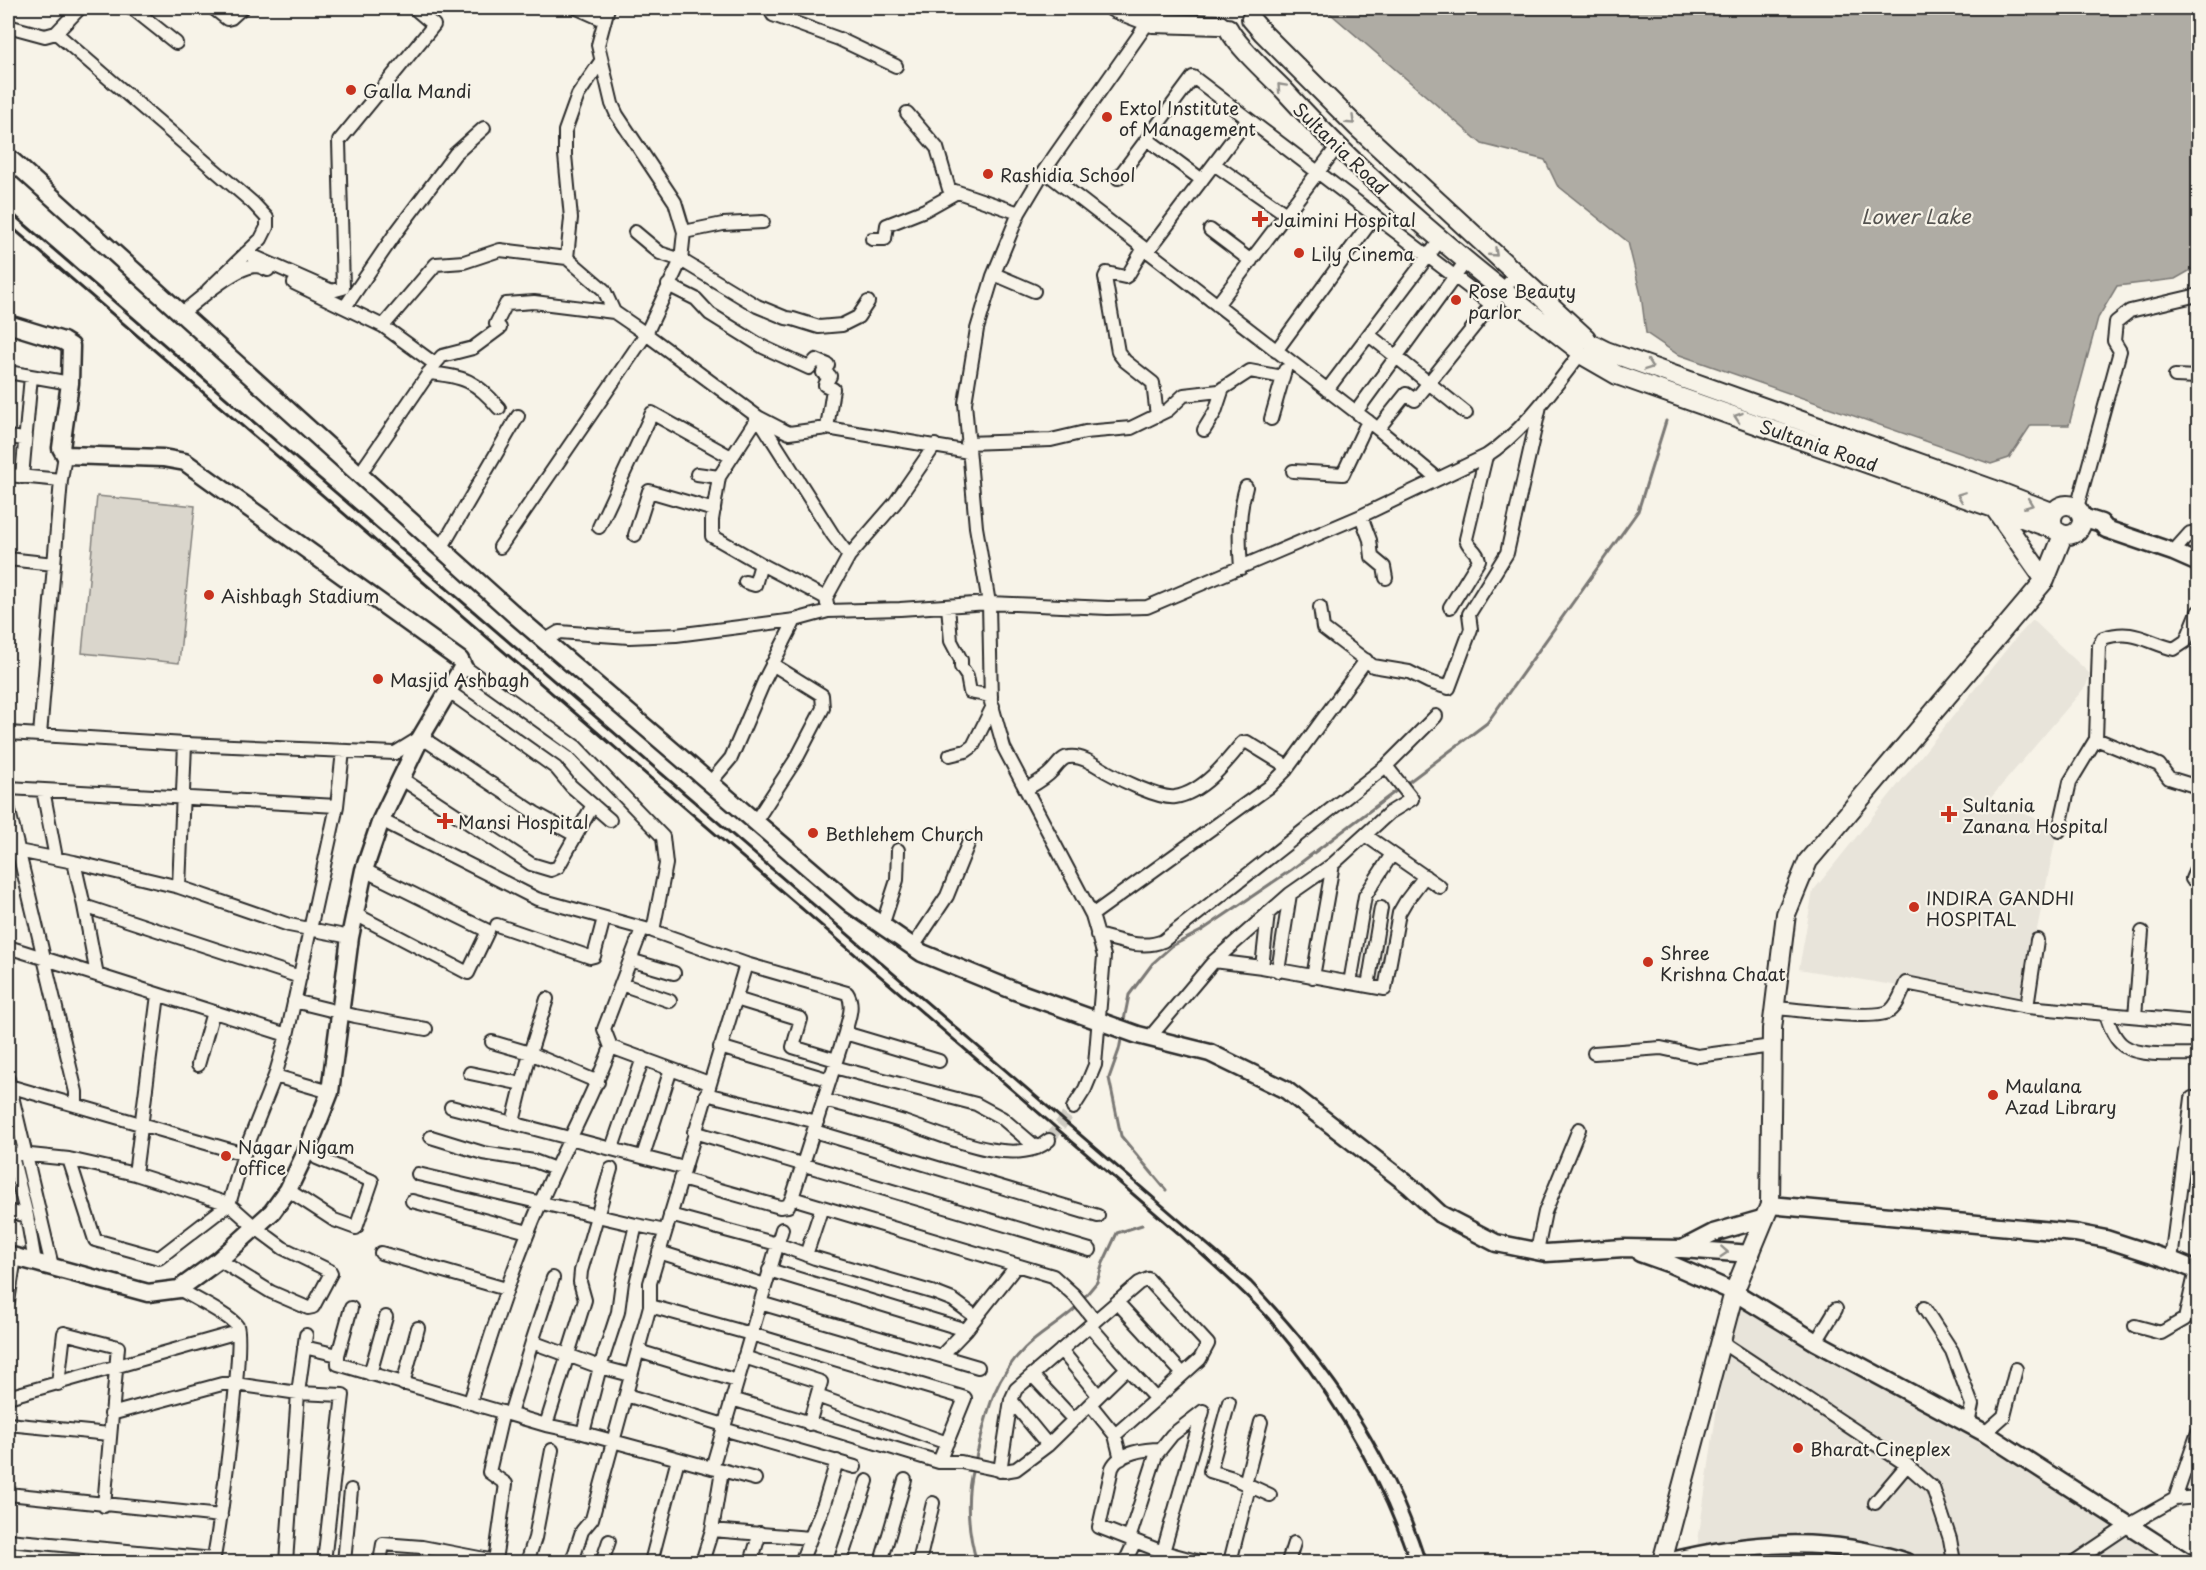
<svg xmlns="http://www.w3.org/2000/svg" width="2206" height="1570" font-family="'Playpen Sans',sans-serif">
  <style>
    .built { fill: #e8e4da }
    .green { fill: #dad6cc; stroke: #82807c; stroke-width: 1.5 }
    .water { fill: #afaca4; stroke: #7a7874; stroke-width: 1.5 }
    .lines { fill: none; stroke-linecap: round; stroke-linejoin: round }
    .stream { stroke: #7a7874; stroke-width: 3 }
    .street-tunnel { stroke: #cecbc2; stroke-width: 12; stroke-dasharray: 12 6; stroke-linecap: butt }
    .street-casing { stroke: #2b2b2b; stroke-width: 16 }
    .secondary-casing { stroke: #2b2b2b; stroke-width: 21 }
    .primary-casing { stroke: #2b2b2b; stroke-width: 22 }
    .street { stroke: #f7f3e8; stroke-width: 12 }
    .secondary { stroke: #f7f3e8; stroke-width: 16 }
    .primary { stroke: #f7f3e8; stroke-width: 18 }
    .rail { stroke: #2b2b2b; stroke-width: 3 }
    .oneway { stroke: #918f8a }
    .poi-dot { fill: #c8321e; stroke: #f7f3e8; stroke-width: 2 }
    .labels { text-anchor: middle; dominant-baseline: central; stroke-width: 4.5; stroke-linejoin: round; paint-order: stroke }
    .poi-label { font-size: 18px; fill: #2b2b2b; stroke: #f7f3e8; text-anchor: start }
    .street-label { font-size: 18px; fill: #2b2b2b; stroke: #f7f3e8 }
    .water-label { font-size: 20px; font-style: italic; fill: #53524f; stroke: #f7f3e8 }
  </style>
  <rect width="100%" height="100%" fill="#f7f3e8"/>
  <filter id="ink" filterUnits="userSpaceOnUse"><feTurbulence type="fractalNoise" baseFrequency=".0167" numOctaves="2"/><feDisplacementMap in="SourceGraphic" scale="12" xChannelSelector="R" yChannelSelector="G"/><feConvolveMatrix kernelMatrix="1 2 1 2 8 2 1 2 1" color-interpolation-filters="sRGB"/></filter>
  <g filter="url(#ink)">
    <!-- built -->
    <path class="built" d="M2033,620L2090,674L2086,686L1989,800L2058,827L2021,1007L1799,969L1813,891L2014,640Z
      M1734,1289L2181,1562H1695Z"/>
    <!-- green -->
    <path class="green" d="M97,496L195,506L179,663L82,653Z"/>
    <!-- water -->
    <path class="water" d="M1324,8H2198V266L2175,279L2117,286L2098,318L2069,425H2031L2009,458L1991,464L1677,354L1646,333L1641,295L1628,242L1557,185L1545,160L1482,144Z"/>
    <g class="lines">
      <!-- stream -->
      <path class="stream" d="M1406,784L1487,723L1638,511L1666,421
        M1123,1025L1129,995L1153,963L1172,946L1201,931L1291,870L1400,788
        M1122,1035L1119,1050L1109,1078L1121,1136L1166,1190
        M1082,1300L1097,1282L1103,1263L1117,1233L1142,1225
        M975,1461C987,1417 990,1383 1024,1349C1040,1333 1062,1322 1078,1306
        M973,1468C965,1497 968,1534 977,1562"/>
      <!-- street-tunnel -->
      <path class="street-tunnel" d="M1049,1140L1073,1108"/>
      <defs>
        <path id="street" d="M132,8L176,43
          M213,8L227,19L231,18L242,8
          M577,8L604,20
          M770,8L773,15L839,39L896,66
          M8,26L45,36L56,33L253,203L267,218V227L261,239L208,290
          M56,33L80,8
          M907,113L937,148L949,189L1019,213
          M1147,139L1202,180
          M1214,164L1286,214
          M1044,171L1378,429L1438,479
          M1118,178L1193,77L1492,305
          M1210,230L1251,261
          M635,232L660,253L681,260L757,306L786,318L793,319L819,327L842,325L858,317L868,302
          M684,232L723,224L763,222
          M872,239H885L887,225L925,210L957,192
          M1144,248L1128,275L1125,277L1107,273L1105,277L1118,352L1125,361L1153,383L1157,416
          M1148,251L1248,119
          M246,253L332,291L343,288L339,141L434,25L414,8
          M567,258L571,218L565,155V131L578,95L601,61
          M994,274L1034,291
          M294,283L383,326L435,364
          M668,285L696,299L710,314L763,347L809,368L816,360L828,365L823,373L830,376L825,385L833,389L827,428
          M1217,305L1337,147
          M345,307L395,234L455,154L484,128
          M180,315C195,302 236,267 255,266C259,266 264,268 268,270
          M383,326L436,264L464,262L500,250L567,258L604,290L614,312L646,334L758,417L833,535L849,556
          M1369,335L1466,413
          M1276,351L1375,216
          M8,372L70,383
          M428,373C464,376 476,381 499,408
          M2175,376L2198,377
          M1327,390L1441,239
          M1356,412L1466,261
          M1271,419L1285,370
          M1378,429L1406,394L1415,400L1516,274
          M1204,430L1215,412L1223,388
          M8,437L25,439
          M967,443L1051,440L1085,432L1131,428L1168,410L1184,395L1219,391L1250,371L1283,377
          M1293,471L1343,474L1368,421
          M697,474L719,477
          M8,475L61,480
          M359,475L435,364L442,356L473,348L500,328L496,324L506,304L534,302L614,312
          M22,477L31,376
          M2077,508L2120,351L2114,341L2116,322L2130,311L2198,295
          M1361,516L1370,540L1372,557L1384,567L1386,578
          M599,527L652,413L731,457
          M635,535L649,491L714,510
          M442,547L518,416
          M500,547L646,334L681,260L684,232L675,202L617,115L612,104L598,45L608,8
          M2173,552L2190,533H2198
          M8,559L54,564
          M1241,568C1239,541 1238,514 1246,487
          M745,582L755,585L761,564
          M826,598L761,564L712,536V520L719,477L758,417L789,433L827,428L969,452
          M827,604L826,598L849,556L895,503L935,445
          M948,606L951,641L961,660V667L967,676L970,692L991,696
          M1320,607L1323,628L1373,666L1409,672L1429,682L1449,688L1471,629L1469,614L1507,553L1540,406
          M1450,607L1479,560C1477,550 1468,548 1466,539L1486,456
          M544,641L559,632L629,637L676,635L795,620L828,611L900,609L989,603L1108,608L1147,607L1361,516L1486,456C1522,433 1554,388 1580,354
          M463,666L576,747L663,837L666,864L653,931L746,964L847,993C855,1005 848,1020 845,1033L792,1198L788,1206L780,1207L681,1179
          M448,691L556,768L571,786L610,820
          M8,733L185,744L395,753L421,737L535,813L575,835
          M40,735L61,480L65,455
          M2096,739L2159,765L2169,778L2198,787
          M950,755L966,751L973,746L993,706
          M402,779L531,864L551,870L558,867L593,805
          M710,783L731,758L765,679L795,620
          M8,788L337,806
          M1026,789C1035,784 1045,779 1052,771C1057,766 1062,757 1069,757C1082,755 1097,766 1107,772C1121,780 1159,799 1175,797C1202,793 1226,763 1242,743L1247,742L1288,767
          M43,790L56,858
          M8,807L76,1092V1105
          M381,820L537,899L649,930
          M755,822L798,756L823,708L822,695L772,664
          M2059,831L2070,782L2096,739L2099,646L2103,638C2134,628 2146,642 2174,649L2186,641L2198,612
          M1365,835L1440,887
          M18,851L74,862L179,887L289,925L350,937
          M74,862L84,906L97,975
          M2192,879L2198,865
          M179,887L185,744
          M84,906L300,977
          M355,914L468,973L488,931L364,870
          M1092,915L1269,787L1286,770L1366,660
          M497,925L590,957L594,956L604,918
          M882,926L897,880L898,850
          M1097,935C1118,940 1142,950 1163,941L1386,766
          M8,947L287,1035
          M913,947L947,896L970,839
          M630,960L674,973
          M1214,961L1262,967L1385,989L1399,913L1406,901L1425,876
          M1262,967L1268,913
          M1278,971L1290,894
          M1313,977L1333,864
          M1350,983L1365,896L1392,854
          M621,984L670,1001
          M1368,986L1381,908
          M736,999L801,1019L793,1047L836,1060
          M294,1001L355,1016L426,1029
          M2027,1007L2037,940
          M1775,1008C1796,1009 1876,1021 1890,1011C1898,1005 1902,992 1906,983L2027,1007L2198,1022
          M2106,1014C2109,1025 2114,1039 2124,1046C2139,1057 2179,1054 2198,1054
          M2135,1016L2142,932
          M845,1033L939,1061
          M1150,1037L1214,961L1290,894L1333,864L1389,813L1412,799L1386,766L1436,716
          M492,1042L530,1053L598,1082
          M611,1047L709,1083
          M720,1047L830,1080
          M1594,1053L1661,1048L1698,1056L1772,1046
          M198,1065L213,1012
          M834,1067L976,1104L1002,1118L1037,1148
          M470,1073L522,1084
          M275,1076L330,1092
          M8,1079L52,1266
          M9,1086L244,1154
          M706,1094L817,1122
          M824,1100C851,1107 877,1114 904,1122C940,1134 1016,1170 1049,1140
          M451,1107L684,1168
          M1073,1108L1085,1089L1095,1065L1104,956L1092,915L1004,748L991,702L989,603L976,527L965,403L977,329L993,276L1019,213L1044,171L1149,21
          M513,1122L530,1053L547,999
          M814,1131L1098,1216
          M694,1132L1090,1250
          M431,1137L483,1153L534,1161L555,1169
          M8,1140L27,1216L35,1262
          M612,1148L643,1058
          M11,1153L69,1159L135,1174L229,1204L256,1228L283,1248L330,1271L331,1273L313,1307L308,1308L271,1292L219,1260
          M643,1156L671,1069
          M69,1159L95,1240L159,1258L229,1204L244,1154L275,1076L287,1035L337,806L343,751
          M135,1174L158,995
          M418,1174L636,1225
          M288,1190L334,1220L356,1228L372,1181L317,1158L308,1148
          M792,1198L1053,1276L1074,1295L1095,1321
          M412,1201L528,1232
          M8,1211L27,1216
          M670,1215L777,1244L815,1258L935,1293L953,1300L976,1317
          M1537,1251L1545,1212L1579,1129
          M659,1252L765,1285
          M381,1253L506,1289
          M806,1255L822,1207
          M2171,1260L2192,1098
          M769,1270L966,1330
          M179,1289C190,1296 231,1316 237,1326C245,1341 219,1533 213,1562
          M8,1302L15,1257
          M1117,1302L1183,1374
          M760,1303L978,1367
          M650,1306L751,1334L965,1398L939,1462
          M351,1308L338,1355V1364L546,1425L583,1433L712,1468
          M1924,1308L1952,1351L1972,1405L1968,1424
          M1090,1326L1127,1368
          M2135,1326L2161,1333L2185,1319L2196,1270
          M1720,1341L1907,1465L1933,1488L1950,1539L1954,1562
          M532,1342L553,1278
          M1816,1342L1836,1309
          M304,1347L338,1355
          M1061,1350L1098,1395
          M638,1351L737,1381
          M941,1356L966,1330L1017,1265
          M744,1357L821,1382L809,1424
          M370,1374L386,1317
          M1032,1375L1074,1420
          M58,1384L64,1333L118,1347L104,1506
          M403,1384L418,1328
          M626,1395L724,1425
          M817,1396L947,1443
          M8,1397L238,1332
          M732,1399L939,1462H961L1004,1471L1016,1469L1048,1445L1127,1368L1156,1399L1115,1435
          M1011,1400L1048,1445
          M470,1402C491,1335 512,1269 540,1204C562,1151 591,1101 611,1047L604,1029L642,929
          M1229,1402L1210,1471L1233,1478L1270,1495
          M1090,1404L1115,1435L1121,1459
          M111,1414L222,1384H235L298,1393L343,1395L324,1562
          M510,1414L532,1342L600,1367L631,1375
          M8,1424L109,1434
          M546,1425L585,1300L580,1282L581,1271L611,1169
          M723,1429L855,1467
          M583,1433L600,1367L618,1312L622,1282L636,1225L665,1231
          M1985,1433L2004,1416L2016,1369
          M1161,1449C1146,1449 1119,1452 1112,1468L1099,1527L1163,1552L1200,1562
          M722,1470L755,1479
          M1000,1471L1011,1400L1016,1389L1139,1283L1148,1279L1208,1344L1200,1359L1156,1399
          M1245,1484L1261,1422
          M8,1494L221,1516
          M2175,1499L2198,1432
          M1875,1503L1907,1465
          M712,1530L810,1538
          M1129,1539L1156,1455L1172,1435L1203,1411L1163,1552
          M8,1540L214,1559
          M286,1562L298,1393L306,1335
          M344,1562L351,1490
          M380,1562L383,1544L422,1547L495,1561
          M491,1562L495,1561L506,1484L489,1472L503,1412
          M527,1562L535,1538L552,1450
          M572,1562L582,1531L592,1519L650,1306V1283L746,964
          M602,1562L609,1541
          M651,1562L678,1459
          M702,1562L712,1530L722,1470L712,1468L782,1229
          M751,1562L760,1533
          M801,1562L824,1504L837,1461
          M840,1562L867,1481
          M881,1562L905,1480
          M919,1562L933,1503
          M1125,1562L1135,1541
          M1230,1562L1249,1487
          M1288,1562L1294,1543
          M2074,1562L2129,1525L2175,1499L2198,1497"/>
        <path id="secondary" d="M8,157L516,616L851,904L922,953L1015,991L1138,1035L1210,1053L1286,1090L1410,1186L1440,1214L1496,1243L1546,1253L1624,1248L1682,1249L1751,1254
          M8,324L63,341L71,346L70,383L61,448L65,455L163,458L185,462L460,660L463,666L421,737L381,820L364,870L350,937L330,1092L308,1148L288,1190L272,1212L219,1260L179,1289L148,1293L8,1255
          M2082,517L2101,523L2106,529L2173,552L2198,563
          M1770,1205L2075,1233L2106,1239L2171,1260L2198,1271
          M1682,1249L1713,1233L1765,1218
          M1640,1253L1668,1263L1734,1292L1816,1342L1985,1433L2186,1562
          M1667,1562C1748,1542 1825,1535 1906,1562"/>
        <path id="primary" d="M1114,8L1153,23L1220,25
          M1251,19L1263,33L1358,128L1586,338
          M1228,28C1237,46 1268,74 1283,89C1371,186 1472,268 1576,348
          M1594,345L1606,351L1992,489L2054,513
          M1584,356L1617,375L2056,530
          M2052 520a15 15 0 1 1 30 0a15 15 0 1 1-30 0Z
          M1995,509L2045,580
          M1662,1562L1734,1292L1770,1205L1772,1029L1786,914L1808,861L2045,580L2063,535"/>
      </defs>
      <!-- street casing -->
      <use href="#street" class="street-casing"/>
      <!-- secondary casing -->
      <use href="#secondary" class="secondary-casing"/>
      <!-- primary casing -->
      <use href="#primary" class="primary-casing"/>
      <!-- street -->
      <use href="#street" class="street"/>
      <!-- secondary -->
      <use href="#secondary" class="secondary"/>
      <!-- primary -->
      <use href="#primary" class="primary"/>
      <!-- rail -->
      <path class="rail" d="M8,210L1251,1282C1331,1366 1390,1450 1426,1562
        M8,224L1178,1233C1207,1260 1242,1289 1268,1318C1330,1391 1379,1472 1410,1562"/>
    </g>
    <!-- one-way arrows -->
    <defs><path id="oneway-chevron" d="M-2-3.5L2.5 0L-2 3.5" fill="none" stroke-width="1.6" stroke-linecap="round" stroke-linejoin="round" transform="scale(1.5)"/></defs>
    <g class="oneway">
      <use href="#oneway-chevron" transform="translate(1281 87) rotate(-133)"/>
      <use href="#oneway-chevron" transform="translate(1351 121) rotate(44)"/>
      <use href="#oneway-chevron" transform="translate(1494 253) rotate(43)"/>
      <use href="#oneway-chevron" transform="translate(1649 366) rotate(20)"/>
      <use href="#oneway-chevron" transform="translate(1738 417) rotate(-161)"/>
      <use href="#oneway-chevron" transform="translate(1961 496) rotate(-159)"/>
      <use href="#oneway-chevron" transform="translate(2029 504) rotate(21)"/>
      <use href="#oneway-chevron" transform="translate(1724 1252) rotate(4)"/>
    </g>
  </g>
  <!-- markers -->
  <g class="poi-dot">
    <circle cx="351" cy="90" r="6"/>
    <circle cx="1107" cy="117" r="6"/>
    <circle cx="988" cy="174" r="6"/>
    <path d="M1257 210h6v6h6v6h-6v6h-6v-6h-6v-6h6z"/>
    <circle cx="1299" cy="253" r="6"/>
    <circle cx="1456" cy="300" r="6"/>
    <circle cx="209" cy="595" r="6"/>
    <circle cx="378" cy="679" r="6"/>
    <path d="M1946 805h6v6h6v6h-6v6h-6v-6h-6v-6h6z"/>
    <path d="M442 812h6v6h6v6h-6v6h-6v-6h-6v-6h6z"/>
    <circle cx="813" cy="833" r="6"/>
    <circle cx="1914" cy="907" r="6"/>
    <circle cx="1648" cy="962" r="6"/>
    <circle cx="1993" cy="1095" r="6"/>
    <circle cx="226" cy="1156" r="6"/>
    <circle cx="1798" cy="1448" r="6"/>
  </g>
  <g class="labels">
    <!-- poi labels -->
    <g class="poi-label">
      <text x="363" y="90">Galla Mandi</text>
      <text x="1119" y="107">Extol Institute<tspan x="1119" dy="21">of Management</tspan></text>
      <text x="1000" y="174">Rashidia School</text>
      <text x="1274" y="219">Jaimini Hospital</text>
      <text x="1311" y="253">Lily Cinema</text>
      <text x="1468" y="290">Rose Beauty<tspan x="1468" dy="21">parlor</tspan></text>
      <text x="221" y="595">Aishbagh Stadium</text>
      <text x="390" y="679">Masjid Ashbagh</text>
      <text x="1962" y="804">Sultania<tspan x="1962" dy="21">Zanana Hospital</tspan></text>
      <text x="458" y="821">Mansi Hospital</text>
      <text x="825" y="833">Bethlehem Church</text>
      <text x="1926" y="897">INDIRA GANDHI<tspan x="1926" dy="21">HOSPITAL</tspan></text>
      <text x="1660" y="952">Shree<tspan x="1660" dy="21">Krishna Chaat</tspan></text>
      <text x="2005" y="1085">Maulana<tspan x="2005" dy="21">Azad Library</tspan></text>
      <text x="238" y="1146">Nagar Nigam<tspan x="238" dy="21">office</tspan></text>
      <text x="1810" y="1448">Bharat Cineplex</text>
    </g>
    <!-- street labels -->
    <g class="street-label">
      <text transform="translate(1341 148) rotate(44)">Sultania Road</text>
      <text transform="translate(1819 445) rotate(19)">Sultania Road</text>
    </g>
    <!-- water labels -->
    <g class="water-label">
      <text x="1916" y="216">Lower Lake</text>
    </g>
  </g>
  <!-- margin -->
  <rect width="2206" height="1570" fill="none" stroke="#f7f3e8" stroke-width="30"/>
  <rect x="15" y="15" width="2176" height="1540" fill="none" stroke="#2b2b2b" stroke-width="2" filter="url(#ink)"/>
</svg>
